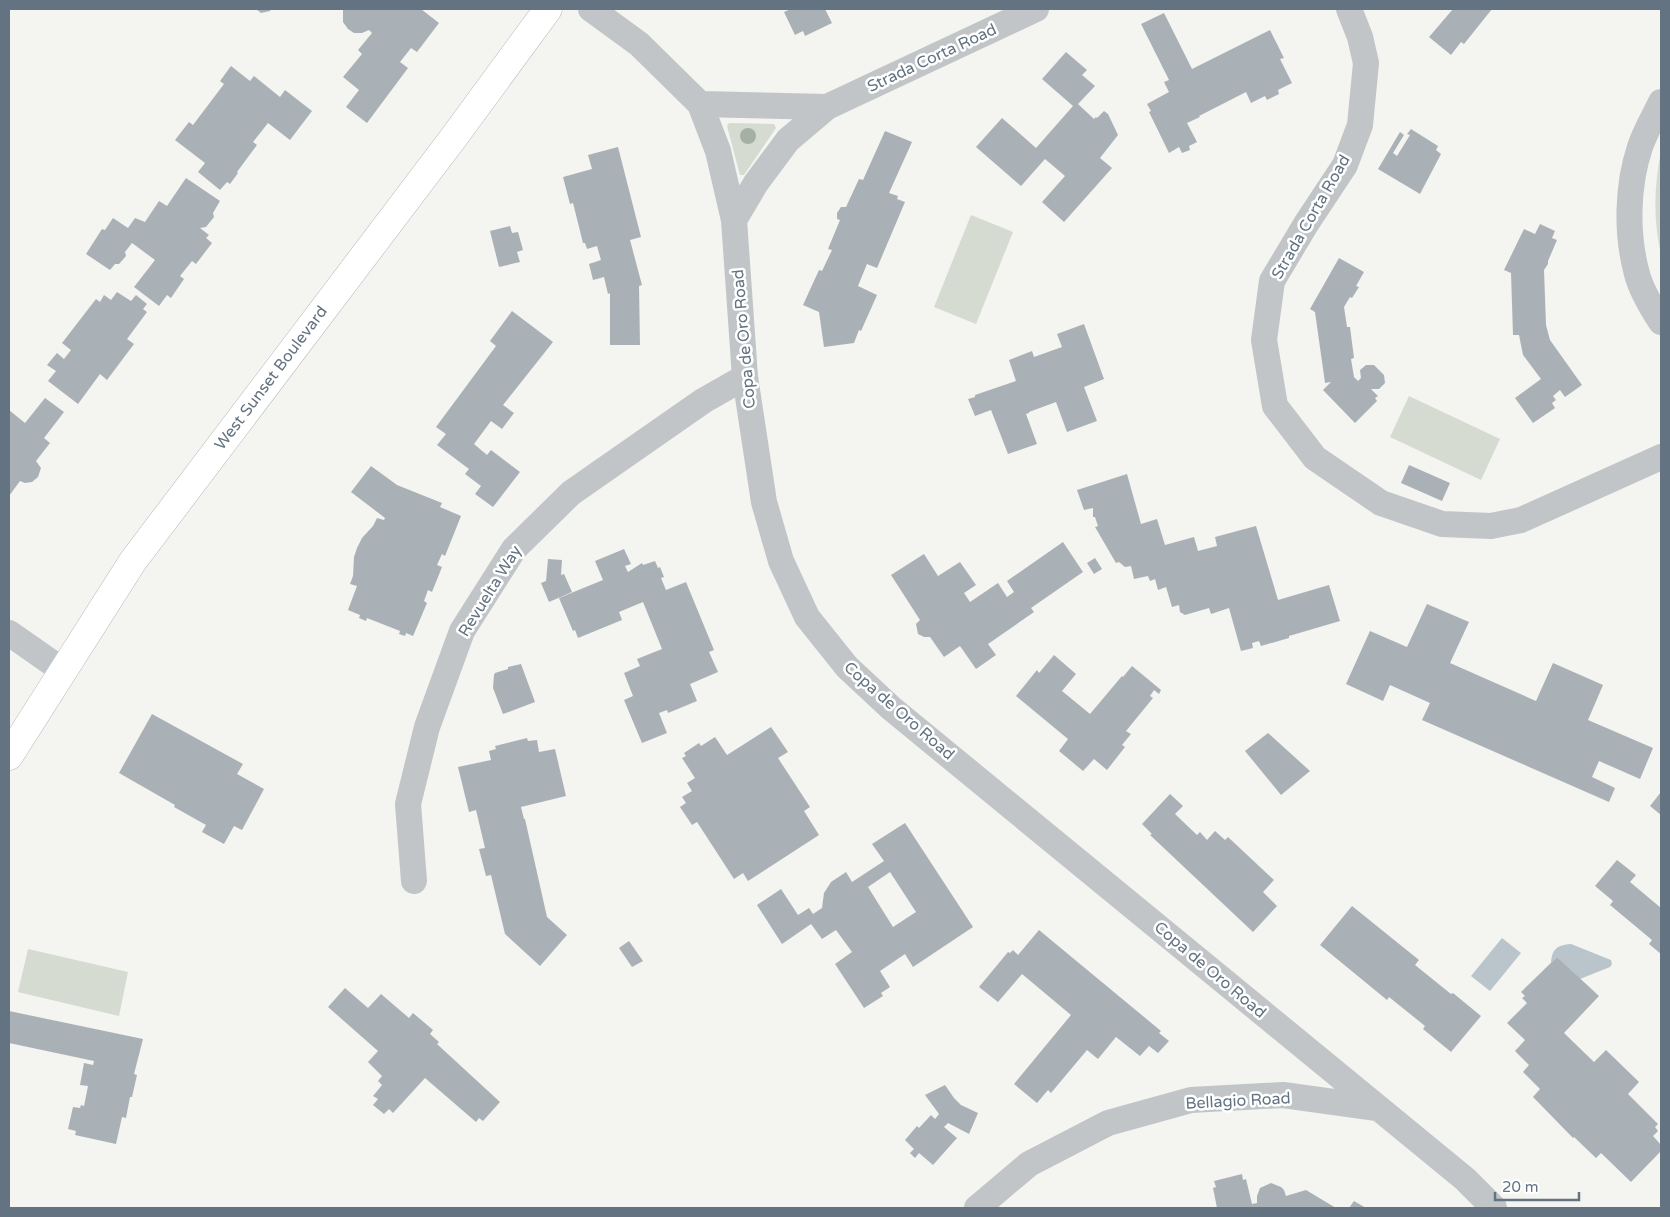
<svg xmlns="http://www.w3.org/2000/svg" width="1670" height="1217" font-family="'Varela Round',sans-serif">
  <style>
    .green { fill: #d5dbd1 }
    .water { fill: #bac5cb }
    .building { fill: #aab1b6; fill-rule: evenodd }
    .lines { fill: none; stroke-linecap: round; stroke-linejoin: round }
    .secondary-casing { stroke: #b4b8bc; stroke-width: 29 }
    .street { stroke: #c1c5c8; stroke-width: 26 }
    .secondary { stroke: #fff; stroke-width: 28 }
    .tree { fill: #a6b0a2 }
    .labels { text-anchor: middle; dominant-baseline: central; stroke-width: 5; stroke-linejoin: round; paint-order: stroke }
    .street-label { font-size: 16px; fill: #637381; stroke: #fff }
  </style>
  <rect width="100%" height="100%" fill="#f4f4f0"/>
  <!-- green -->
  <path class="green" d="M729,123L774,124L776,128L744,175H740L727,126Z
    M1661,151V255C1653,219 1654,187 1661,151Z
    M971,215L1013,232L976,324L934,307Z
    M1409,396L1500,439L1481,480L1390,437Z
    M28,949L128,972L119,1016L18,992Z"/>
  <!-- water -->
  <path class="water" d="M1502,938L1521,953L1490,991L1471,976Z
    M1571,944L1611,960L1612,964L1610,967L1580,979L1557,957L1551,963C1552,949 1557,945 1571,944Z"/>
  <!-- building -->
  <path class="building" d="M256,9H271L270,11L261,13Z
    M343,9H421L439,23L417,52L411,48L400,62L408,68L367,123L346,107L359,90L343,77L362,54L358,50L372,33L369,30L362,33H354L348,29L343,22Z
    M791,9H825L832,23L805,36L803,31L795,35L784,12Z
    M1453,9H1492L1464,44L1461,42L1451,55L1429,37Z
    M1164,13L1192,69L1270,30L1284,58L1280,59L1292,83L1278,90L1279,94L1267,100L1265,96L1251,103L1246,92L1199,116L1200,117L1187,123L1197,142L1189,146L1190,150L1182,153L1179,147L1169,153L1149,112L1151,111L1147,104L1169,92L1164,82L1169,80L1141,24Z
    M1066,52L1087,70L1082,75L1095,86L1078,104L1094,119L1096,117L1097,118L1104,111L1108,114L1118,135L1100,158L1112,168L1064,222L1042,202L1065,176L1045,159L1021,186L976,147L1002,118L1036,148L1073,106L1042,79Z
    M231,66L250,81L254,76L280,97L285,90L312,111L290,140L268,123L253,142L257,145L237,172L238,173L230,184L227,182L220,190L198,172L205,163L175,140L189,122L193,125L224,84L220,81Z
    M1411,129L1438,146L1436,150L1441,154L1420,194L1378,169L1400,132L1404,135L1393,153L1397,156L1410,135L1407,134Z
    M885,131L912,142L889,193L898,196L897,199L905,202L877,268L867,264L858,286L877,295L861,331L859,330L854,343L824,347L819,312L803,305L819,270L822,271L832,250L828,249L840,220L837,219V213L841,207H846L859,179L863,180Z
    M618,147L641,237L630,240L642,285L639,286L640,345H610V293L608,294L604,277L593,280L589,264L601,260L597,246L587,249L585,243H583L573,203L570,204L563,177L592,169L588,155Z
    M186,178L220,201L213,213L214,217L206,227L200,228L209,235L206,238L212,243L196,264L192,261L180,276L184,279L171,298L167,295L159,306L134,287L155,260L132,243L125,252L126,256L119,264H115L110,270L86,254L102,229L105,230L113,218L128,228L135,218L145,222L159,201L167,206Z
    M1540,224L1555,231L1552,238L1557,240L1548,261V264L1544,270L1546,325L1550,340L1582,385L1565,397L1560,390L1553,396L1556,400L1552,403L1555,408L1533,423L1515,398L1541,379L1523,355L1519,335H1513L1511,273L1504,270L1524,229L1535,234Z
    M510,226L512,233L518,232L523,250L517,252L520,262L499,267L490,231Z
    M1339,258L1364,272L1356,286L1359,287L1352,298L1350,297L1344,307L1347,327H1350L1354,358L1351,359L1354,377L1358,381L1361,378L1360,370L1366,365H1374L1384,375L1385,383L1379,389H1371L1378,396L1375,398L1377,401L1355,423L1323,390L1331,382L1325,383L1315,312L1310,309Z
    M117,292L131,301L136,295L147,304L143,309L147,312L127,339L134,344L107,380L100,374L78,404L48,381L56,371L47,365L57,353L64,359L71,350L62,343L96,299L100,302L104,295L111,300Z
    M512,311L553,342L503,405L514,413L502,429L491,421L474,444L487,455L491,450L520,472L493,507L475,494L481,486L465,474L469,469L437,445L446,434L436,427L496,346L490,341Z
    M1084,324L1104,379L1084,387L1097,421L1067,432L1056,402L1029,412V413L1026,414L1037,444L1008,454L991,410L975,416L968,399L975,397V395L1016,381L1009,360L1032,351L1034,357L1062,347L1057,334Z
    M45,398L64,412L44,438L50,443L36,461L41,468L38,477L32,482L25,483L20,481L9,496V410L25,423Z
    M1409,465L1450,483L1442,501L1401,483Z
    M371,466L397,485L442,503L440,507L461,516L445,556L442,554L437,565L442,567L432,592L428,590L424,601L427,603L413,636L406,633L405,636L399,634L400,631L367,618L366,621L359,618L360,615L348,610L357,586L350,584L353,576L354,557L357,548L362,538L373,526L377,518L384,520L385,518L351,492Z
    M1127,474L1141,524L1157,519L1165,545L1194,537L1198,551L1217,546L1215,537L1256,526L1278,600L1329,585L1340,621L1289,636V638L1261,646L1259,641L1252,643L1253,648L1241,651L1229,608L1211,614L1209,608L1185,615L1180,612L1179,605L1172,607L1166,587L1158,590L1155,579L1150,581L1148,576L1134,579L1131,566L1125,567L1119,562L1116,563L1095,527L1098,526L1095,517H1093V508L1084,510L1077,490Z
    M1063,542L1083,572L1031,608L1034,612L988,644L996,655L976,669L960,646L944,657L930,637H924L918,634L916,624L920,620L891,575L924,554L938,576L960,562L976,585L964,593L970,602L998,583L1007,597L1014,592L1007,581Z
    M624,549L631,564L625,566L628,572L642,563L643,565L655,561L658,568L660,567L664,577L661,578L666,590L686,582L714,650L709,652L718,672L690,684L697,701L668,713L667,710L659,713L667,733L642,743L624,700L633,696L624,673L640,666L637,659L662,649L643,602L619,612L622,620L578,638L575,630L573,631L559,598L603,580L595,561Z
    M1095,558L1102,569L1094,574L1087,563Z
    M548,559L562,560L561,575L564,574L572,592L549,602L541,583L546,581Z
    M1427,604L1469,622L1450,663L1536,701L1553,663L1603,685L1588,720L1653,748L1640,779L1599,761L1592,777L1615,788L1609,802L1422,720L1430,703L1390,685L1383,701L1346,684L1370,631L1407,647Z
    M1054,655L1076,674L1062,691L1090,714L1122,676L1123,677L1132,666L1161,690L1159,694L1154,690L1150,696L1153,698L1126,731L1131,734L1122,745L1125,747L1107,770L1094,759L1083,771L1059,751L1068,739L1016,696L1037,670L1039,673Z
    M521,664L535,702L503,714L493,688L494,675L495,673L508,669V667Z
    M152,714L243,764L237,774L264,789L242,830L234,826L224,844L202,832L206,825L174,807L175,805L119,773Z
    M771,727L788,752L778,758L810,807L804,811L819,835L748,881L743,873L734,879L697,822L692,825L680,807L686,803L682,797L692,791L687,783L695,778L682,758L686,756L684,753L699,743L701,746L715,737L727,755Z
    M1268,733L1310,771L1281,795L1245,751Z
    M527,738L528,741L537,740L539,752L555,749L566,796L521,807L524,819H525L547,917L567,935L540,966L505,934L491,875L486,876L479,849L485,848L476,810L469,812L458,767L491,760L489,751L496,749L495,746Z
    M1661,792V815L1650,806Z
    M1170,794L1183,806L1175,814L1197,835L1200,832L1207,840L1215,831L1225,840L1228,837L1274,880L1263,892L1277,906L1253,932L1150,835L1152,834L1142,824Z
    M905,823L973,927L913,967L905,954L880,971L890,987L881,993L883,996L864,1008L835,964L852,952L836,930L822,939L811,924L782,944L757,905L781,889L798,915L809,908L813,914L822,908L824,893L831,882L846,872L852,882L884,861L872,844ZM890,872L916,912L893,927L868,887Z
    M1617,860L1636,875L1630,882L1661,908V954L1649,944L1652,940L1610,905L1613,901L1595,886Z
    M1352,906L1419,960L1415,965L1451,994L1453,993L1481,1016L1451,1052L1423,1029L1425,1026L1389,997L1387,1000L1320,945Z
    M1039,930L1161,1031L1159,1033L1169,1041L1158,1053L1149,1046L1140,1056L1116,1037L1098,1059L1087,1050L1051,1093L1048,1090L1037,1103L1014,1084L1071,1015L1022,974L998,1002L979,987L1008,952L1010,953L1013,950L1018,955Z
    M629,941L643,961L632,967L619,948Z
    M1557,957L1599,996L1564,1033L1594,1062L1606,1050L1639,1082L1628,1094L1658,1124L1655,1127L1658,1131L1653,1136L1661,1145V1151L1631,1182L1601,1153L1596,1158L1574,1137L1573,1138L1533,1097L1540,1089L1523,1072L1529,1065L1515,1051L1525,1040L1507,1023L1527,1003L1522,998L1525,996L1521,992Z
    M345,988L368,1008L381,994L409,1018L413,1013L433,1030L430,1034L439,1042L437,1044L500,1102L483,1121L479,1118L476,1122L425,1078L393,1113L389,1109L384,1114L373,1105L378,1099L373,1096L382,1085L378,1081L382,1076L368,1062L378,1051L328,1007Z
    M9,1011L143,1039L134,1074L137,1075L132,1097H130L126,1118L122,1117L116,1144L75,1135L76,1131L68,1129L73,1107L80,1108L81,1105L84,1106L88,1086L80,1085L84,1063L93,1065L94,1061L9,1043Z
    M945,1085L954,1098L961,1105L978,1113L969,1134L948,1123L944,1127L957,1138L933,1165L919,1153L915,1158L910,1153L914,1149L905,1140L917,1126L919,1128L931,1115L935,1119L939,1114L925,1095Z
    M1242,1174L1243,1180L1246,1179L1252,1204L1257,1203V1196L1260,1188L1271,1183L1281,1187L1284,1190L1286,1196L1306,1190L1336,1208H1217L1213,1188L1216,1187L1214,1181Z
    M1354,1201L1366,1208H1349Z"/>
  <g class="lines">
    <defs>
      <path id="secondary" d="M9,756L133,561L454,137L548,9"/>
    </defs>
    <!-- secondary casing -->
    <use href="#secondary" class="secondary-casing"/>
    <!-- street -->
    <path class="street" d="M591,9L639,44L700,104L718,151L734,220L745,377L764,502L781,561L807,617L847,667L891,708L1465,1179L1494,1208
      M1349,9L1360,37L1366,63L1360,125L1345,165L1306,224L1272,281L1264,340L1275,406L1315,458L1381,503L1442,524L1491,526L1521,520L1661,457
      M1661,102C1654,117 1645,132 1640,147C1627,186 1626,234 1637,274C1641,290 1652,308 1661,322
      M700,104L827,107L1036,9
      M734,220L756,183L788,140L827,107
      M9,633L62,670
      M414,881L408,804L427,727L462,631L514,549L571,493L703,401L745,377
      M977,1208L1029,1164L1108,1123L1191,1100L1283,1095L1377,1108"/>
    <!-- secondary -->
    <use href="#secondary" class="secondary"/>
  </g>
  <!-- trees -->
  <circle class="tree" cx="748" cy="136" r="8"/>
  <g class="labels">
    <!-- street labels -->
    <g class="street-label">
      <text transform="translate(932 58) rotate(-25)">Strada Corta Road</text>
      <text transform="translate(1311 217) rotate(-60)">Strada Corta Road</text>
      <text transform="translate(744 339) rotate(-95)">Copa de Oro Road</text>
      <text transform="translate(271 378) rotate(-53)">West Sunset Boulevard</text>
      <text transform="translate(490 591) rotate(-58)">Revuelta Way</text>
      <text transform="translate(899 711) rotate(41)">Copa de Oro Road</text>
      <text transform="translate(1210 970) rotate(40)">Copa de Oro Road</text>
      <text transform="translate(1238 1101) rotate(-3)">Bellagio Road</text>
    </g>
  </g>
  <!-- border -->
  <rect width="1670" height="1217" fill="none" stroke="#637381" stroke-width="20"/>
  <!-- scale -->
  <path d="M1495 1192v8h84v-8" fill="none" stroke="#637381" stroke-width="2.5"/>
  <text x="1502" y="1192" font-size="15" fill="#637381" stroke="#ffffff" stroke-width="4" paint-order="stroke">20 m</text>
</svg>
